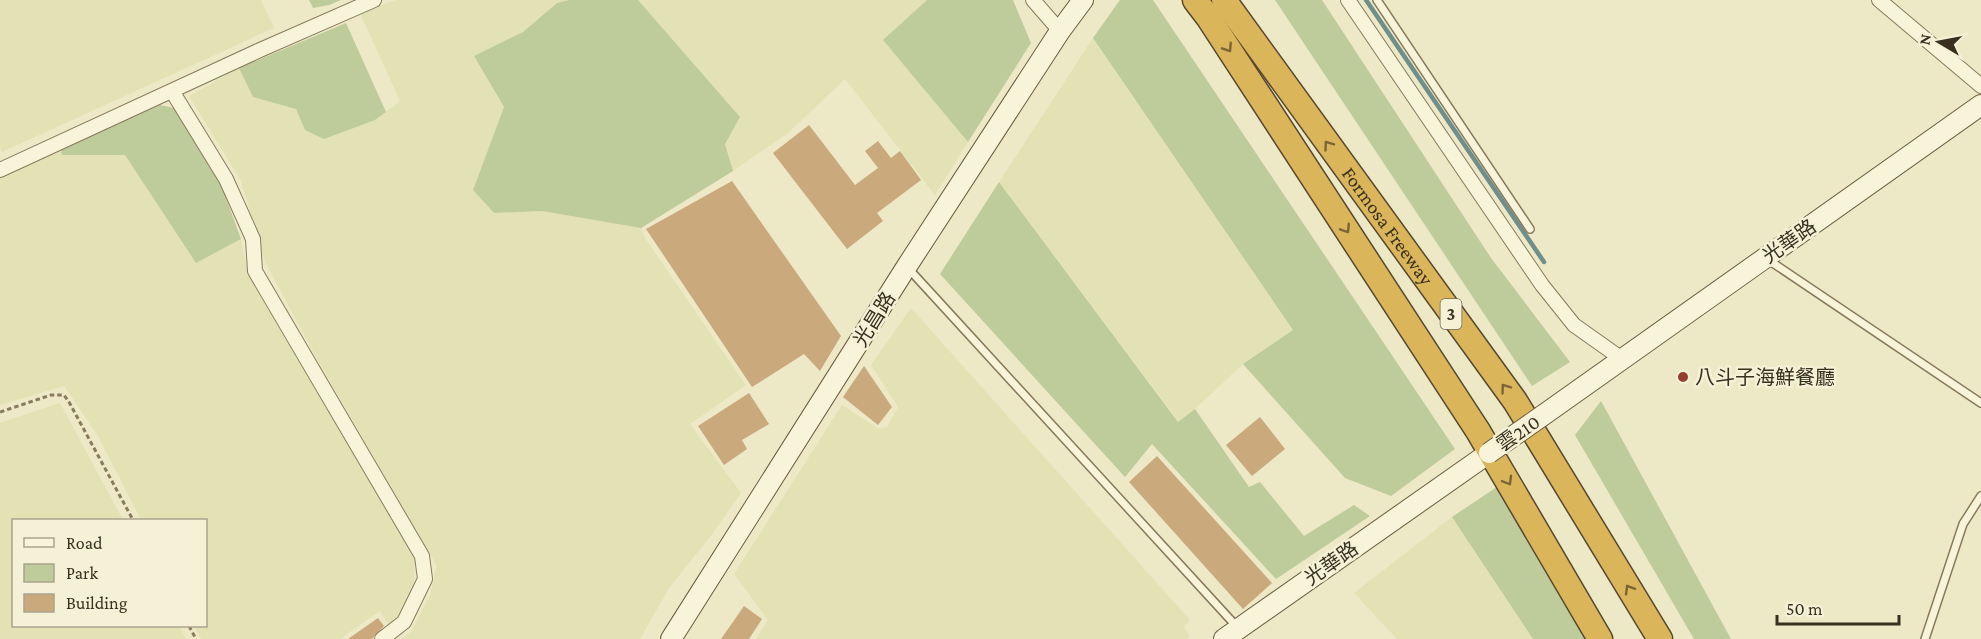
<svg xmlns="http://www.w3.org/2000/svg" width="1981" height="639" font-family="'Crimson Pro','Noto Sans TC',serif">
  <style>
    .farmland { fill: #e3e2b4 }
    .green { fill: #becb9a }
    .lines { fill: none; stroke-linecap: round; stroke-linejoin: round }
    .stream { stroke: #6e8f8c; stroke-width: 4.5 }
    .building { fill: #caa97d }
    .lane-casing { stroke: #887a5c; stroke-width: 10 }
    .street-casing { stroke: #887a5c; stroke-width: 16 }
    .secondary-casing { stroke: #6a5b3f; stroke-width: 22 }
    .highway-casing { stroke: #564830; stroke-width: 27 }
    .path { stroke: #887a5c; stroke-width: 3; stroke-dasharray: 4.5 3; stroke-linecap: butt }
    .lane { stroke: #f8f4da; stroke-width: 7 }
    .street { stroke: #f8f4da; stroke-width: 14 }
    .secondary { stroke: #f8f4da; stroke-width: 20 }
    .highway { stroke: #dab55a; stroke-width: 24 }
    .secondary-bridge-casing { stroke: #6a5b3f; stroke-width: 22; stroke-linecap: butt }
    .secondary-bridge { stroke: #f8f4da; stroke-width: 20 }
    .oneway { stroke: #796537 }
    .poi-dot { fill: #963d2e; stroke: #f5f1d6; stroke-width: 2 }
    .labels { text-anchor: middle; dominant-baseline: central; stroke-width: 5; stroke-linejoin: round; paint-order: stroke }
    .shield { fill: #f5f1d6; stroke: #716a57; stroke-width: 1.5 }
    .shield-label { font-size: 18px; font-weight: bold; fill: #393020 }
    .street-label { font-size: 20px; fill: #393020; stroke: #f5f1d6 }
    .poi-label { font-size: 20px; fill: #393020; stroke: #f5f1d6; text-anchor: start }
  </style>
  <rect width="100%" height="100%" fill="#ede8c6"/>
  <!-- farmland -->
  <path class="farmland" d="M0,0H261L274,28L2,152L0,148Z
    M396,0H569L557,3L523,32L474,56L504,107L473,190L494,213L542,211L641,228L645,238L746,385L690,424L741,493L713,533L669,588L640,639H405L403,638L411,632L430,595L437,566L317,359L265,262L241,181L189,96L239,68L253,96L296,109L306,130L375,120L400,101L360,13Z
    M638,0H927L883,40L968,142L935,195L845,79L788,133L733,171L725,144L740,117Z
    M1093,38L1293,330L1243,364L1195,409L1179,422L999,182Z
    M61,149L62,155H125L196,263L241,239L248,275L415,555L414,587L397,619L388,624L380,611L340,639H201L194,626H206V520H141L98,436L64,386L0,405V177Z
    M911,308L1190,620L1184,627L1190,636L1187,639H756L768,620L734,574L842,405L879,429L887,427L898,407L871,365Z
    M60,403L123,520H14V626H179L186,639H0V423Z
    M1452,517L1533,639H1397L1354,593Z"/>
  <!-- green -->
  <path class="green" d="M309,0H341L329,5L313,8Z
    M569,0H638L740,117L725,144L733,171L641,228L542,211L494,213L473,190L504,107L474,56L523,32L557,3Z
    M927,0H1013L1031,43L968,142L883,40Z
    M1120,0H1153L1455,449L1391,496L1345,478L1243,364L1293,330L1093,38Z
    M1275,0H1322L1491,258L1570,362L1532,386Z
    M346,23L386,112L375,120L324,139L305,130L296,109L253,97L239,68Z
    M160,105L174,108L219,179L241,239L196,263L125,155H62L61,149Z
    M999,182L1178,422L1195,409L1249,487L1260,482L1304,536L1354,505L1370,516L1276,579L1152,444L1125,477L940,274Z
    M1601,401L1731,639H1694L1575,435Z
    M1497,487L1587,639H1533L1452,517Z"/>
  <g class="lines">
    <!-- stream -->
    <path class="stream" d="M1366,0L1544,262"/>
  </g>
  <!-- building -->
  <path class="building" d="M809,125L855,185L878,168L865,151L878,141L891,158L900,151L921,180L877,213L883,221L847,249L773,153Z
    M732,181L841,336L820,371L804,354L752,387L646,229Z
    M864,366L892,407L878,425L843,397Z
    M749,393L769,424L742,440L747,449L724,465L698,426Z
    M1260,417L1285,449L1252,476L1226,445Z
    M1157,456L1272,583L1243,609L1129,482Z
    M744,606L762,619L749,639H721Z
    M378,618L384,626L372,639H348Z"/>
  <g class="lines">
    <defs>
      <path id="lane" d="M1377,0L1530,229
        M1767,259L1981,403
        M907,267L1238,628
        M1925,639L1963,524L1981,496"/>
      <path id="street" d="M1033,0L1060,31
        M1348,0L1542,285L1574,325L1622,359
        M1879,0L1981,86
        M172,91L226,179L253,239L255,271L422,556L425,579L404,622L382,639
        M0,170L260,50L374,0"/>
      <path id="secondary" d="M1542,416L1981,105
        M671,639L907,266L1060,31L1083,0
        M1224,639L1489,453"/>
      <g id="highway">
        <path d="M1195,0L1208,17L1478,431L1600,639"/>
        <path id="s1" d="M1224,0L1515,401L1660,639"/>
      </g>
    </defs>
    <!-- lane casing -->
    <use href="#lane" class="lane-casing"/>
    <!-- street casing -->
    <use href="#street" class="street-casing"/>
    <!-- secondary casing -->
    <use href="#secondary" class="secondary-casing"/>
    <!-- highway casing -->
    <use href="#highway" class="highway-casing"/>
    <!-- path -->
    <path class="path" d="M0,412L51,395H64L69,402L133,520
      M189,626L196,639"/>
    <!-- lane -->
    <use href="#lane" class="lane"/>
    <!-- street -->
    <use href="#street" class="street"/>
    <!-- secondary -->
    <use href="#secondary" class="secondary"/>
    <!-- highway -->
    <use href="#highway" class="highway"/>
    <defs>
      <path id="secondary-bridge" d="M1489,453L1542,416"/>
    </defs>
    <!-- secondary-bridge casing -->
    <use href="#secondary-bridge" class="secondary-bridge-casing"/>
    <!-- secondary-bridge -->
    <use href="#secondary-bridge" class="secondary-bridge"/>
  </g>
  <!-- one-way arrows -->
  <defs><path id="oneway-chevron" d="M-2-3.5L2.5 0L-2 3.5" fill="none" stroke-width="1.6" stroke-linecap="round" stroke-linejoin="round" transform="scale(1.5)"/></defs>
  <g class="oneway">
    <use href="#oneway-chevron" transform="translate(1228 48) rotate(57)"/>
    <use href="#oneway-chevron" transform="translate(1328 145) rotate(-126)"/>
    <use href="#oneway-chevron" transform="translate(1346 229) rotate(57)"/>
    <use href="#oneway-chevron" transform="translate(1505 388) rotate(-126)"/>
    <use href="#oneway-chevron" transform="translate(1508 481) rotate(60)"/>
    <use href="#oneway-chevron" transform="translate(1629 589) rotate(-121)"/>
  </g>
  <!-- markers -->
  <circle class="poi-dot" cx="1683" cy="377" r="6"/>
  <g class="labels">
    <!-- shield labels -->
    <rect class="shield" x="1440.5" y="299" width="21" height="30" rx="4.5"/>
    <g class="shield-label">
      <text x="1451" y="314">3</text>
    </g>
    <!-- street labels -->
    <g class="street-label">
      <text stroke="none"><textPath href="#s1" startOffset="279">Formosa Freeway</textPath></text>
      <text transform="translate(1789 241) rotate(-35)">光華路</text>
      <text transform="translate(874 319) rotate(-58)">光昌路</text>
      <text transform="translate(1518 433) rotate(-35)">雲210</text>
      <text transform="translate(1331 563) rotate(-35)">光華路</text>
    </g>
    <!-- poi labels -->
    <g class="poi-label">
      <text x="1695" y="377">八斗子海鮮餐廳</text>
    </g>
  </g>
  <!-- legend -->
  <rect x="12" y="519" width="195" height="108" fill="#f5f1d6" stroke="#aaa48d" stroke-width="1.5"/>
  <rect x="24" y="538" width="30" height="9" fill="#f8f4da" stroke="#aaa48d" stroke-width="1.5"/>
  <text x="66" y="549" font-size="18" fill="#393020">Road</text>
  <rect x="24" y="564" width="30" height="18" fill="#becb9a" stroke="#aaa48d" stroke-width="1.5"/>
  <text x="66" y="579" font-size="18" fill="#393020">Park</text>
  <rect x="24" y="594" width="30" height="18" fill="#caa97d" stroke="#aaa48d" stroke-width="1.5"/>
  <text x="66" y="609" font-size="18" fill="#393020">Building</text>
  <!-- north arrow -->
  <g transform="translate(1939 42) rotate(280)" stroke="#f5f1d6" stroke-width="4.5" paint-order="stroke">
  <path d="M0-4.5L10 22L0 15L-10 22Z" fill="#393020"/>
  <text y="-9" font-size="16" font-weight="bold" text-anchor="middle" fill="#393020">N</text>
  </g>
  <!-- scale -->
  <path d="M1777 615v9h122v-9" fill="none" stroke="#393020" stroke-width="3"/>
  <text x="1786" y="615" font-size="18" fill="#393020" stroke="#f5f1d6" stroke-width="4.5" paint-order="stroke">50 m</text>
</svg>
